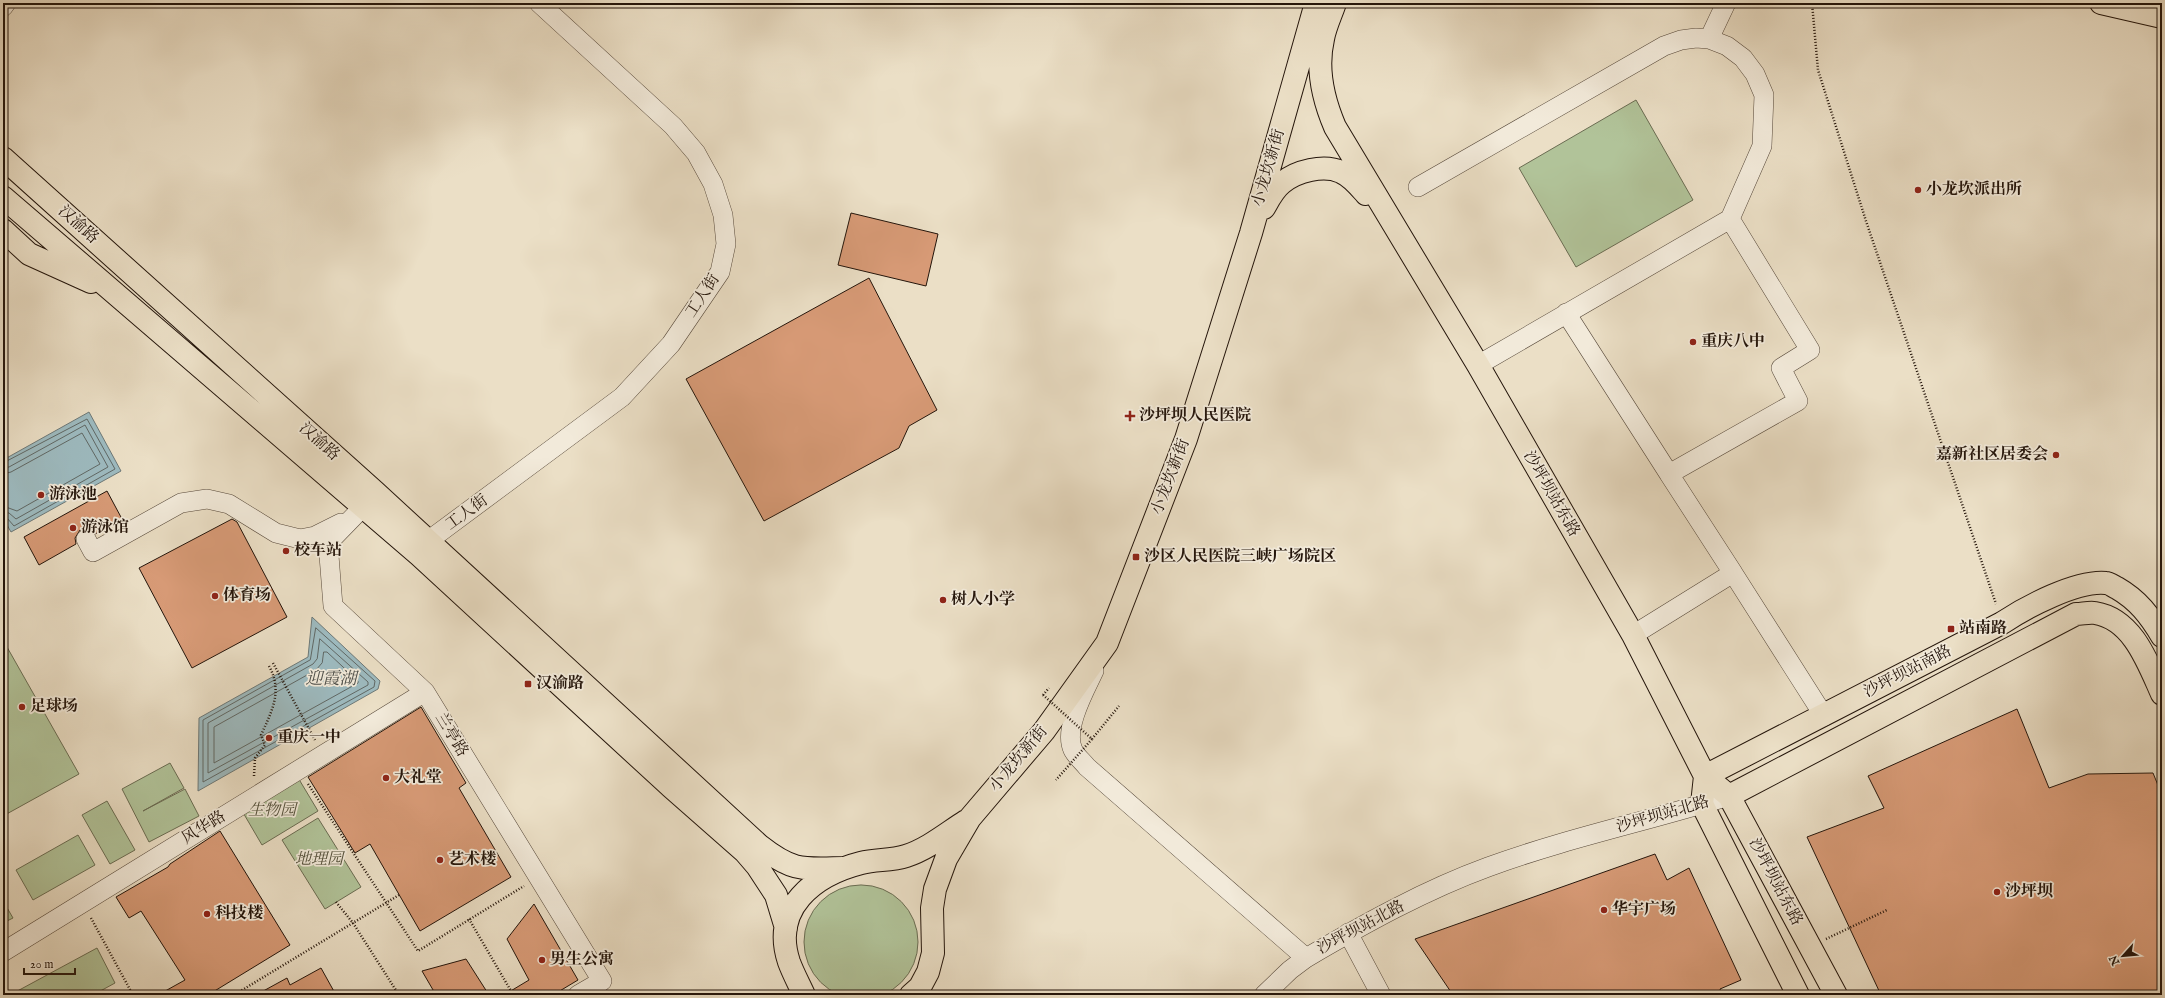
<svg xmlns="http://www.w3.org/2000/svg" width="2165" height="998" font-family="'IM FELL English','Noto Serif SC',serif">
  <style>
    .green { fill: #b1c399; stroke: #6a6c52 }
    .water { fill: #9dbabf; stroke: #6d7877 }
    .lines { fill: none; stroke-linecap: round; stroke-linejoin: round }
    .shore { stroke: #606865; stroke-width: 1 }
    .building { fill: #d79a76; stroke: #24150b }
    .minor-casing { stroke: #56483a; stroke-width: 20 }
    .major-casing { stroke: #24150b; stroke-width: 24 }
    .path { stroke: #24150b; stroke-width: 2.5; stroke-dasharray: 1 2; stroke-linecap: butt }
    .minor { stroke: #f2eada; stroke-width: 19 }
    .major { stroke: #ebdfc6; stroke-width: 22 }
    .path-bridge { stroke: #24150b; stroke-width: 2.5; stroke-dasharray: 1 2; stroke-linecap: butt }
    .poi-dot { fill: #8f2418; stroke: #f2eada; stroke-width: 1.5 }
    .labels { text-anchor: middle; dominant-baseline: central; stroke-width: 3.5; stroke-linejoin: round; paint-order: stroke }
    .street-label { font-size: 16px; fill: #24150b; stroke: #f2eada }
    .poi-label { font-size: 16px; font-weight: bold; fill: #24150b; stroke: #f2eada; text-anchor: start }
    .park-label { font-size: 16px; font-style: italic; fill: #55523d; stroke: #f2eada }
    .water-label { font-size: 17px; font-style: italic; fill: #4e4f4a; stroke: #f2eada }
  </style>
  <rect width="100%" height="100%" fill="#ebdfc6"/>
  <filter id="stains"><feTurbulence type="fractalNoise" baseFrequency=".005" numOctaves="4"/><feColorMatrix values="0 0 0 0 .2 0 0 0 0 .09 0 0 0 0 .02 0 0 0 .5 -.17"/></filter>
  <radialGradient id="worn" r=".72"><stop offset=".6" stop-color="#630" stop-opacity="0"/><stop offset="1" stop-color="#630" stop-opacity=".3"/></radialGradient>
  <!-- green -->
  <path class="green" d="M1636,100L1693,200L1576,267L1519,168Z
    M3,640L79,774L3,816Z
    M170,763L184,788L143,811L185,789L199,816L149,842L122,789Z
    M294,771L318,811L262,845L238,804Z
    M107,801L135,850L110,864L82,815Z
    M318,818L361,887L325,909L282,840Z
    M78,835L95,865L33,900L16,870Z
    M804 942a57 57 0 1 1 114 0a57 57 0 1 1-114 0Z
    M6,906L13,918L3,923V908Z
    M97,948L115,983L93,995H10Z"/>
  <!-- water -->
  <path class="water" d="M89,412L121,471L11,532L3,518V460Z
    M312,617L380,681L378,689L198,791L199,718L308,657Z"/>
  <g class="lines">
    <!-- shore -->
    <path class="shore" d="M3,463L87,419L115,469L14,526L7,518L3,517
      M3,468L9,467L85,425L108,467L16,519L9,513L3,512
      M3,474L11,472L82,433L100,464L17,511L3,506
      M316,628L375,681L374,687L203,782V720L310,660Z
      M320,639L368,682V685L208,773V723L313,664L317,659Z
      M324,652H327L358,681V683L214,763V727L316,670L322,663Z"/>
  </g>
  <!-- building -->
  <path class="building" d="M851,213L938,234L926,286L838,265Z
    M869,278L937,410L909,426L899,448L764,521L686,379Z
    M107,491L122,519L95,534L87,528L80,530L75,538L76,544L39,565L24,537Z
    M232,519L237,522L287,617L192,668L139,568Z
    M421,707L466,783L459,788L511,877L420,931L370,844L355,853L308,777Z
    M2017,709L2049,788L2088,774L2153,773L2162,795V995H1881L1807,837L1884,808L1868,776Z
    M220,831L290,945L208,995H158L185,980L141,911L129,918L116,897L168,867L170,864Z
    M1655,854L1667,880L1689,868L1741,980L1720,989L1722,995H1453L1415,939Z
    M534,904L578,980L553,995H504L529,980L507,939Z
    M466,959L489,995H436L422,971Z
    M321,968L336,995H256L287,978L290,985Z"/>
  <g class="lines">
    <defs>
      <path id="minor" d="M3,7L6,3
        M1709,39L1726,3
        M1418,187L1664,46L1681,40L1696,38L1709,39L1727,46L1743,58L1755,74L1764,95L1762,146L1730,219L1478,365
        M1566,313L1669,474L1798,401L1781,368L1810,350L1730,219
        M362,508L328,543L333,606L425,692L602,981L578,995
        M86,539L93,552L181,503L207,499L229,504L276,533L300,539L315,536L341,523
        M428,541L622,397L671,344L720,272L726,244L723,215L713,184L696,153L673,126L539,3
        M1733,573L1824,716
        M1633,635L1733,573L1669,474
        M1094,671C1085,690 1063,729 1073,750C1076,756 1083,762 1087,767L1306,958C1364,924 1425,890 1488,867C1567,838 1649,821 1729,796
        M1348,933L1381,995
        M3,952L425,692
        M1264,995L1290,970L1306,958"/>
      <path id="major" d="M1335,3C1331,15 1325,27 1323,39C1316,69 1323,99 1335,127L1478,365L1633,635L1705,776L1729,796L1836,995
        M2101,3L2162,17
        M3,158L375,492L760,846C793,872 803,869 843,868
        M3,197L419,555L670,786L745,852L757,866L776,895L786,928
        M1264,208C1269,199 1274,189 1282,183C1296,171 1324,164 1341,172C1351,176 1359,186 1366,194
        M3,230L29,254L91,282
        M1705,776L2002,623C2026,607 2077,580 2106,583C2110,583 2114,587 2117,588C2138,600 2150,616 2162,636
        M1705,776L1702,804L1798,995
        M1729,796L2076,614C2082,614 2089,612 2095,613C2133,619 2148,663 2162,694
        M804,995C799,984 793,973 789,962C771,908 814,875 861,863C876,859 891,861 906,856C928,849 947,833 966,821
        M911,995L920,987L928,972L933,953L932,908L935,889L946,859L970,818L1044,731L1107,643L1186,439L1251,233L1316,3"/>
    </defs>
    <!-- minor casing -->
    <use href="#minor" class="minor-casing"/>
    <!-- major casing -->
    <use href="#major" class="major-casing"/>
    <!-- path -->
    <path class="path" d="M1812,3L1818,70L1866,221L1996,604
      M273,663L315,740
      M1043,695L1049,688
      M1092,739L1119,706
      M254,776L255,758L265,745L261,735C272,711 283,691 269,666
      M308,784L418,951L524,886
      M336,902L353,923L399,995
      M91,918L133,995
      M469,919L511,991
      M1826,939L1887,910
      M234,995L399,895"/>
    <!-- minor -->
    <use href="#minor" class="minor"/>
    <!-- major -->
    <use href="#major" class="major"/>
    <!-- path-bridge -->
    <path class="path-bridge" d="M1043,695L1092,739L1056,780"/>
  </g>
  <!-- markers -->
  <g class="poi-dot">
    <circle cx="1918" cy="190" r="4"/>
    <circle cx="1693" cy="342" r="4"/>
    <path d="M1128 410h4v4h4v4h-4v4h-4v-4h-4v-4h4z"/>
    <circle cx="2056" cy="455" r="4"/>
    <circle cx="41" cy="495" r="4"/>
    <circle cx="73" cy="528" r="4"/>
    <circle cx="286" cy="551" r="4"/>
    <rect x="1132" y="553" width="8" height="8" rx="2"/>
    <circle cx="215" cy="596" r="4"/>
    <circle cx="943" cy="600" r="4"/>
    <rect x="1947" y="625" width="8" height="8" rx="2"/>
    <rect x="524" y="680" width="8" height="8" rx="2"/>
    <circle cx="22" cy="707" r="4"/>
    <circle cx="269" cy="738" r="4"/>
    <circle cx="386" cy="778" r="4"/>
    <circle cx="440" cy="860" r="4"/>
    <circle cx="1997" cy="892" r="4"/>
    <circle cx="1604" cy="910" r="4"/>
    <circle cx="207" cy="914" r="4"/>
    <circle cx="542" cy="960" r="4"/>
  </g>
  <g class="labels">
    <!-- street labels -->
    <g class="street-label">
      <text transform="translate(1269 168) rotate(-74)">小龙坎新街</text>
      <text transform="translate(78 225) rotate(42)">汉渝路</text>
      <text transform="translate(703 296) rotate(-57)">工人街</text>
      <text transform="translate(319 442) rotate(42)">汉渝路</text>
      <text transform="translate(1171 477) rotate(-69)">小龙坎新街</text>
      <text transform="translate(1551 494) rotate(60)">沙坪坝站东路</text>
      <text transform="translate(467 513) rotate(-36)">工人街</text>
      <text transform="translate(1908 672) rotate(-27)">沙坪坝站南路</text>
      <text transform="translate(451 735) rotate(59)">兰亭路</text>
      <text transform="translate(1019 759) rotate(-50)">小龙坎新街</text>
      <text transform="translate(1663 815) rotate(-16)">沙坪坝站北路</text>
      <text transform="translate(204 828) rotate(-32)">风华路</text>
      <text transform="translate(1775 882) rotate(62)">沙坪坝站东路</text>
      <text transform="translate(1361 928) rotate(-28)">沙坪坝站北路</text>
    </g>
    <!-- poi labels -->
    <g class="poi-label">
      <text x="1926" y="190">小龙坎派出所</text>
      <text x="1701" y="342">重庆八中</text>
      <text x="1139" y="416">沙坪坝人民医院</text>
      <text x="2048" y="455" text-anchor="end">嘉新社区居委会</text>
      <text x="49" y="495">游泳池</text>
      <text x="81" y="528">游泳馆</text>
      <text x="294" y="551">校车站</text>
      <text x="1144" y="557">沙区人民医院三峡广场院区</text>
      <text x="223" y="596">体育场</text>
      <text x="951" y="600">树人小学</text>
      <text x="1959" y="629">站南路</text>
      <text x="536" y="684">汉渝路</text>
      <text x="30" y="707">足球场</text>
      <text x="277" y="738">重庆一中</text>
      <text x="394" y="778">大礼堂</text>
      <text x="448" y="860">艺术楼</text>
      <text x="2005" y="892">沙坪坝</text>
      <text x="1612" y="910">华宇广场</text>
      <text x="215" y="914">科技楼</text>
      <text x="550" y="960">男生公寓</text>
    </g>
    <!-- park labels -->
    <g class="park-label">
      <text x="272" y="811">生物园</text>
      <text x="319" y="860">地理园</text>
    </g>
    <!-- water labels -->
    <g class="water-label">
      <text x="331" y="679">迎霞湖</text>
    </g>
  </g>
  <!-- margin -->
  <rect width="2165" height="998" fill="none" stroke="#ebdfc6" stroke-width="16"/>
  <rect x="4" y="4" width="2157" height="990" fill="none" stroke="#24150b" stroke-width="2"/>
  <rect x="8" y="8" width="2149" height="982" fill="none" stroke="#24150b"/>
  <!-- north arrow -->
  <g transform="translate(2123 956) rotate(243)" stroke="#f2eada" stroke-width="3" paint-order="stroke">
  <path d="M0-3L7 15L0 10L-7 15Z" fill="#24150b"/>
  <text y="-6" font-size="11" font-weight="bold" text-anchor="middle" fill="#24150b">N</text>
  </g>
  <!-- scale -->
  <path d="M24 968v6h51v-6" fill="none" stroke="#24150b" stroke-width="2"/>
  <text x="30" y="968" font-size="12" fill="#24150b" stroke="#f2eada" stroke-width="3" paint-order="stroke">20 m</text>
  <rect width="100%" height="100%" filter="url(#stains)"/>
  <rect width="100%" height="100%" fill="url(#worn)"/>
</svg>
